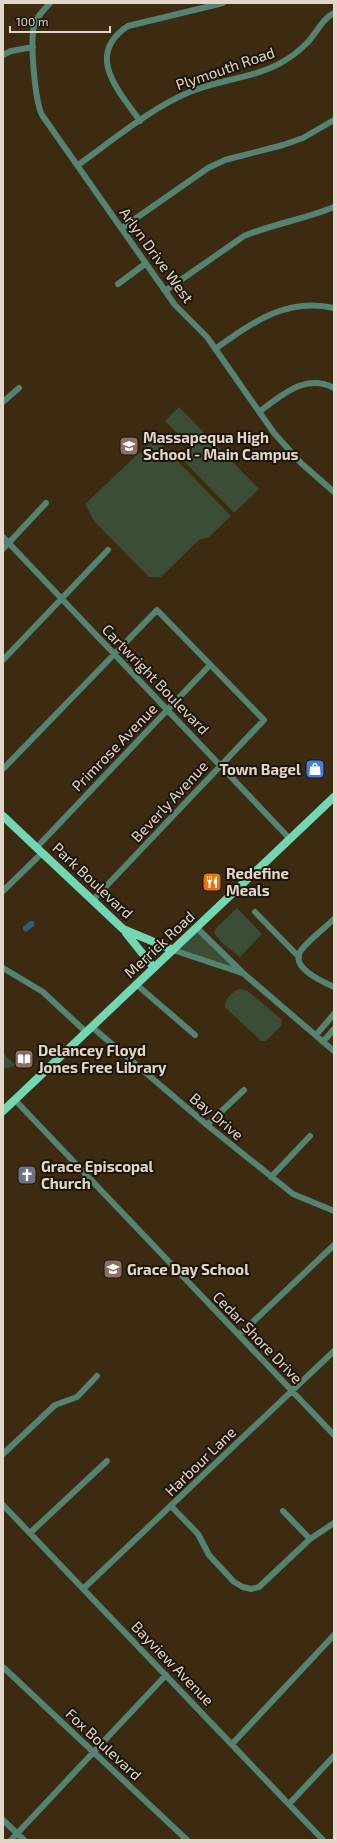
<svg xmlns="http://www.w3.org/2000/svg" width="337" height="1843" font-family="'Exo 2',sans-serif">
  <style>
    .green { fill: #3b4e35 }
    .water { fill: #2c5e79 }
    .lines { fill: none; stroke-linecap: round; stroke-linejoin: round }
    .minor { stroke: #548371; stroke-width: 6 }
    .major { stroke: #71d8b3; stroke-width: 8 }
    .labels { text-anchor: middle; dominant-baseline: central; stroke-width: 4; stroke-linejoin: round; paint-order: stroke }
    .street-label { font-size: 15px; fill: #e2d6c8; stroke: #1d150a }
    .poi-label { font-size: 15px; font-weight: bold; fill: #e2d6c8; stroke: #1d150a; text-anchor: start }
  </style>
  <rect width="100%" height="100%" fill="#3c2a11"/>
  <!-- green -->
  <path class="green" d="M179,407L259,489L234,513L181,458L192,448L165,421Z
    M155,438L231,516L209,537L199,540L161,577H149L94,521L85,504Z
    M237,908L262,934L240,957L221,942L214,933L216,928Z
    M196,929L241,972L175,950Z
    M239,989L248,991L282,1020L281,1026L266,1041H261L225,1007C225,999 232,992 239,989Z
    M3,1053L15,1065L12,1067L3,1069Z"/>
  <!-- water -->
  <path class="water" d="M30,921H34V926L26,932L23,930V927Z"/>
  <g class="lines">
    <!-- minor -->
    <path class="minor" d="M50,3C45,9 38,15 35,23C29,37 35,101 42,115L175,305L207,337L274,433L301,463L334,492
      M3,55L11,51L33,47
      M140,121C119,91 84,55 128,26L223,3
      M78,165C113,140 152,107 192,91C222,79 256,78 284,61C293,56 301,49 308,42C317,32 322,19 334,13
      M122,228L208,168L225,160L283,145L303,138L334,120
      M118,284L145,264
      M165,291L244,236C273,224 305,219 334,207
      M215,349C252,323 286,297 334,308
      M3,402L19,388
      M259,412C282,395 305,373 334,388
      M3,537L290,839
      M3,549L46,503
      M3,660L108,550
      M3,769L157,610L264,720L93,900
      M37,847L210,665
      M3,891L42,853
      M255,912L299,957
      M334,919C326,927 305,943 300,952C291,968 323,982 334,987
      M197,928L244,974L334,1051
      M173,950L242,973
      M3,968L43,992L86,1032
      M137,985L195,1035
      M92,1027L207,1125L293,1194L334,1211
      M316,1035L334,1014
      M323,1042L334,1029
      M15,1100L334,1435
      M207,1125L244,1090
      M271,1177L310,1136
      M239,1335L334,1245
      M3,1454L55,1405L77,1397L97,1376
      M3,1505L323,1840
      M171,1506L198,1534L209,1555L234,1582L243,1587L251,1589L259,1587L310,1539L334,1523
      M283,1511L310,1539
      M30,1533L107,1461
      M83,1589L334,1351
      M3,1667L187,1840
      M232,1744L334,1635
      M289,1804L334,1756
      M3,1820L24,1840
      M11,1840L166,1675"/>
    <!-- major -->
    <path class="major" d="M3,816L123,929L173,950
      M126,933L154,968
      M3,1111L334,797"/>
  </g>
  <!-- icons -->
  <defs>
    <symbol id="school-square" viewBox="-11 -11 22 22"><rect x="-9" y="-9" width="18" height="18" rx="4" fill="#8d6e63" stroke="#1d150a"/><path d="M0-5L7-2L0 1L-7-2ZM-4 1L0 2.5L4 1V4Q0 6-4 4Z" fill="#fff"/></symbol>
    <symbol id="shop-square" viewBox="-11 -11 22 22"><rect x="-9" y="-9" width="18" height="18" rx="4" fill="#3f7fe0" stroke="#1d150a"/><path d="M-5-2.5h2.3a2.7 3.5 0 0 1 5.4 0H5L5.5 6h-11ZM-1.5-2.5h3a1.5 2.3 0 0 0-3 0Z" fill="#fff"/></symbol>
    <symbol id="restaurant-square" viewBox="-11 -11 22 22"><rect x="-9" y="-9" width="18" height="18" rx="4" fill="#e8710a" stroke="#1d150a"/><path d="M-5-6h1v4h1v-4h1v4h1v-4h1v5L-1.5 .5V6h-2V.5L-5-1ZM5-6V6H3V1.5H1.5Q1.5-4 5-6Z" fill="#fff"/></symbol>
    <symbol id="library-square" viewBox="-11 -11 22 22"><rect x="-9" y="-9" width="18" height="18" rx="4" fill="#8d6e63" stroke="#1d150a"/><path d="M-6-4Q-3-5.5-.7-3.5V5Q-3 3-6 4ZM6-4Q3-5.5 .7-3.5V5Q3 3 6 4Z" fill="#fff"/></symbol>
    <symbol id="church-square" viewBox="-11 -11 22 22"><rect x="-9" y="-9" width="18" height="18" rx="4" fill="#6b7280" stroke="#1d150a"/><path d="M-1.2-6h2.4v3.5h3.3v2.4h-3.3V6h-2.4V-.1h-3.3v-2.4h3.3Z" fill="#fff"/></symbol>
  </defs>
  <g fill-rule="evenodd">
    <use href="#school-square" x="118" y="435" width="22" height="22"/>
    <use href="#shop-square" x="304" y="758" width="22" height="22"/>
    <use href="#restaurant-square" x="201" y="871" width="22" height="22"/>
    <use href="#library-square" x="13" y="1048" width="22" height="22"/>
    <use href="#church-square" x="16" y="1164" width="22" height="22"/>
    <use href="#school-square" x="102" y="1258" width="22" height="22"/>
  </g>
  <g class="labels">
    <!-- street labels -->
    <g class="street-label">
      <text transform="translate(225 68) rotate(-19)">Plymouth Road</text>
      <text transform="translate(157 255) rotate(54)">Arlyn Drive West</text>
      <text transform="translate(156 679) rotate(46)">Cartwright Boulevard</text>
      <text transform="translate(114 747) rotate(-46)">Primrose Avenue</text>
      <text transform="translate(169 801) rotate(-47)">Beverly Avenue</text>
      <text transform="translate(93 880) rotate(43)">Park Boulevard</text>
      <text transform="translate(159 944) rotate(-43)">Merrick Road</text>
      <text transform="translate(217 1116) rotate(40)">Bay Drive</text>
      <text transform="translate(258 1337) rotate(46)">Cedar Shore Drive</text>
      <text transform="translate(200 1461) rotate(-44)">Harbour Lane</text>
      <text transform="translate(173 1663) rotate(46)">Bayview Avenue</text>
      <text transform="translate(104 1744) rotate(43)">Fox Boulevard</text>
    </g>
    <!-- poi labels -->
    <g class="poi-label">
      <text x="143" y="437">Massapequa High<tspan x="143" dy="17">School - Main Campus</tspan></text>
      <text x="301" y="769" text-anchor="end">Town Bagel</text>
      <text x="226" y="873">Redefine<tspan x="226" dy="17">Meals</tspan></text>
      <text x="38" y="1050">Delancey Floyd<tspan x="38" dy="17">Jones Free Library</tspan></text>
      <text x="41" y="1166">Grace Episcopal<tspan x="41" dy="17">Church</tspan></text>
      <text x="127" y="1269">Grace Day School</text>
    </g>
  </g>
  <!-- border -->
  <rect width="337" height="1843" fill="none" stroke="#e2d6c8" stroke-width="8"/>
  <!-- scale -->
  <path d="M10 26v6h100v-6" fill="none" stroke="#e2d6c8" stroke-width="2"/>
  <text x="16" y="26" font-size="12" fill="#e2d6c8" stroke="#1d150a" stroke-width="3" paint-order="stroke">100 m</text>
</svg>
